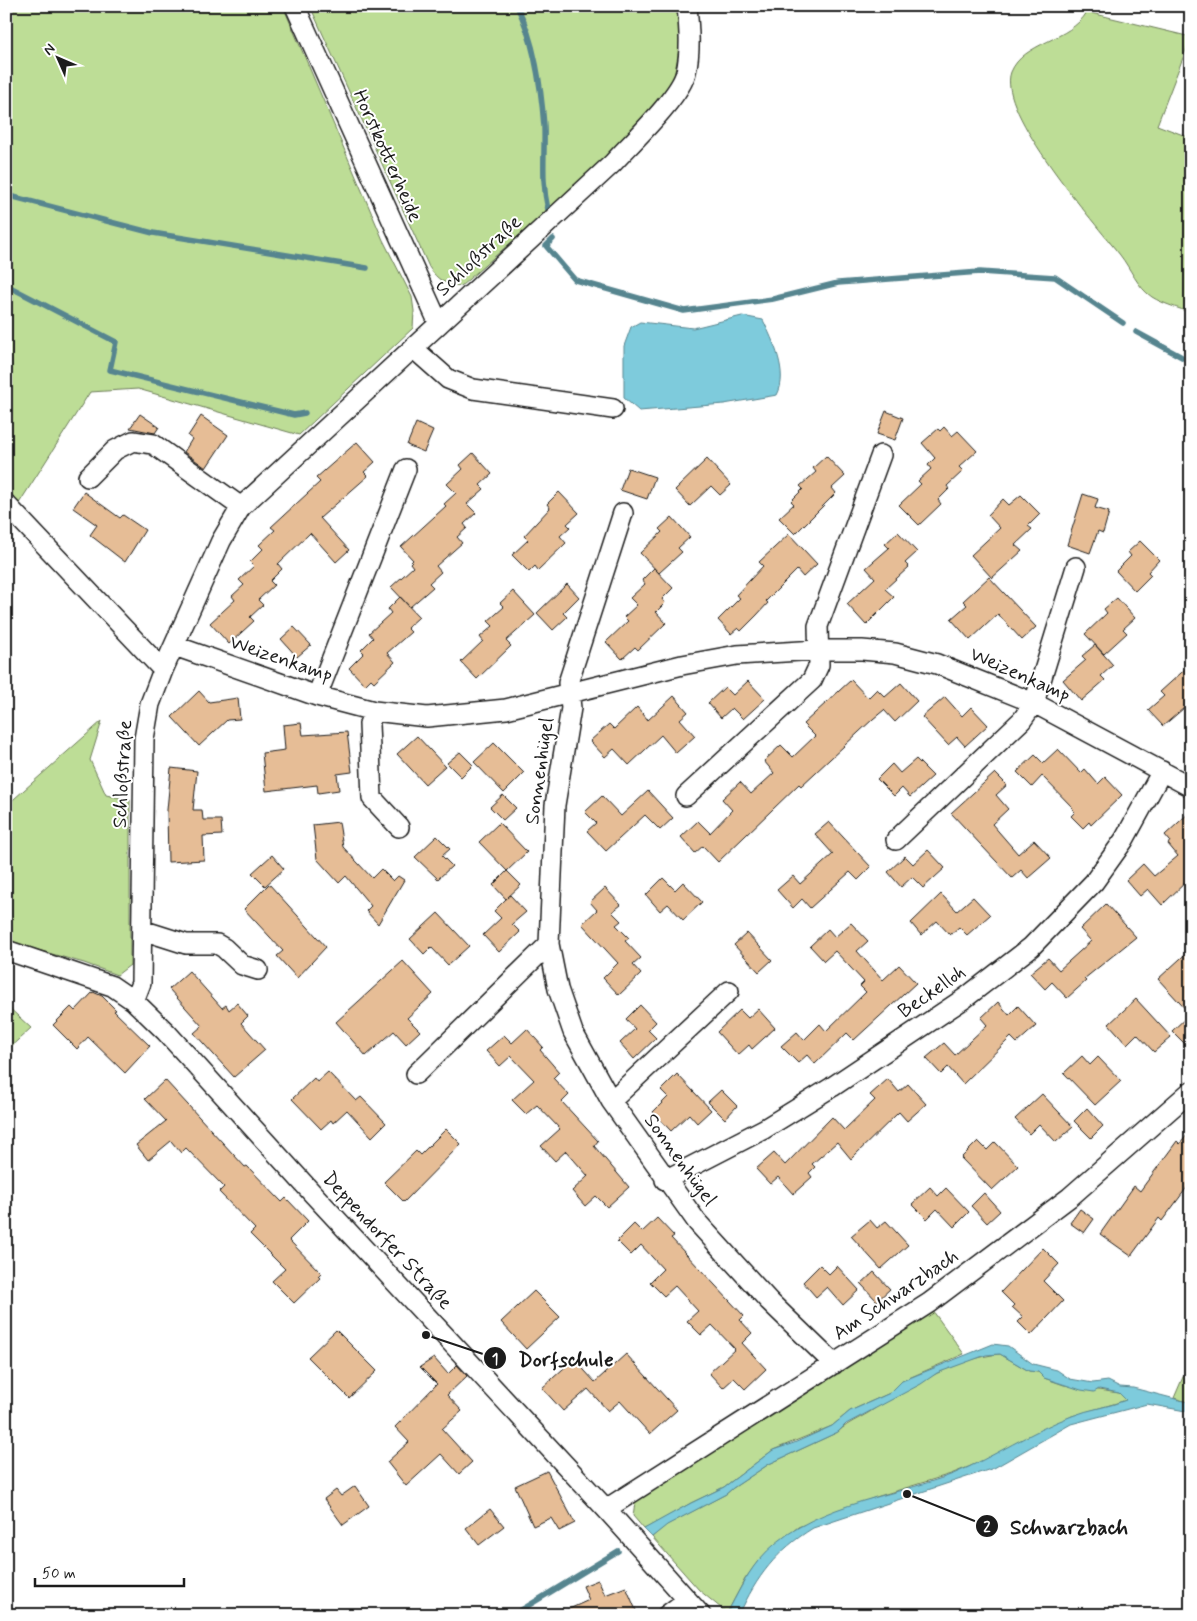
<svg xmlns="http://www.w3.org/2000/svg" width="1197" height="1621" font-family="Mynerve,sans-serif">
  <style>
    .green { fill: #bddd96; stroke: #6c7c59 }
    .water { fill: #7ecbdc; stroke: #57858f }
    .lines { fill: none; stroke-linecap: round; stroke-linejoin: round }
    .stream { stroke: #57858f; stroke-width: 5.5 }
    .building { fill: #e6bd96; stroke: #1c1c1c }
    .minor-casing { stroke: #1c1c1c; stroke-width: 22 }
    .minor { stroke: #fff; stroke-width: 19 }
    .labels { text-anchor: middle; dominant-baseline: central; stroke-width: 4; stroke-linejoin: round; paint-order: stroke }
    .street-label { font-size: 20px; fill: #1c1c1c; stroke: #fff }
    .leader { fill: none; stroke: #1c1c1c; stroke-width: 2 }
    .callout-dot { fill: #1c1c1c; stroke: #fff; stroke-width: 2 }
    .mark-label { font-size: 15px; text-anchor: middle; font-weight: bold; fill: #fff }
    .callout-label { font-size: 21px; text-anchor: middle; font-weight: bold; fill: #1c1c1c; stroke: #fff; stroke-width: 4; stroke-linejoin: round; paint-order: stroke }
  </style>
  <rect width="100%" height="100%" fill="#fff"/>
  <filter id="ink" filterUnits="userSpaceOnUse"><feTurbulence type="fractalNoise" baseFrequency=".02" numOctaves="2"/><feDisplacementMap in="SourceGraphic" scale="10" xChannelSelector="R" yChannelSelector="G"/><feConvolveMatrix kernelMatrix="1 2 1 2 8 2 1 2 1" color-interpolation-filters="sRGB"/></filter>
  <g filter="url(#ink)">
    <!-- green -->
    <path class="green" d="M6,6H283L383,240L412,297L414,311L413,328L299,435L138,389L90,392L16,508L6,497Z
      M310,6H679L682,34L673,82L652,112L610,156L461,286C445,284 438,281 429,267Z
      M1087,12L1191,37L1157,125L1191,138V313C1179,308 1163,304 1152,297C1137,287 1131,269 1120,255C1095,223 996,111 1011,72C1023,42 1070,41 1087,12Z
      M102,721L90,760L106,795L130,800V965L117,975L84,963L6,941V806Z
      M6,1005L31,1028L6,1051Z
      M933,1311L964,1354L902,1381L890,1393L850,1411L832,1426L773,1450L724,1487L691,1503L649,1527L644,1529L633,1516L635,1502Z
      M1000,1354L1029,1371L1038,1372L1044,1378L1064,1385L1119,1393L1127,1400L1072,1416L988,1459L951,1474L876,1497L798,1527L759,1560L745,1579L727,1613L699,1590L652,1537L666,1525L726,1494L733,1488L769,1464L838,1432C850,1420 868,1416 880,1404C917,1384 957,1358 1000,1354Z
      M1191,1366V1403L1174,1398L1183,1377Z"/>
    <!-- water -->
    <path class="water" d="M742,316L763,320C773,341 789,373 777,395L724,404L639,411L624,398V346L631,327L640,322L693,328Z
      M993,1344L1008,1346L1033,1364L1057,1370L1070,1379L1093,1383L1108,1381L1120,1387L1133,1388L1191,1403V1412L1147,1404L1071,1424L994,1468L813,1528C776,1551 757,1576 739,1615L727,1613C737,1595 745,1577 758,1561C806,1504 887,1499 953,1474C994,1457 1031,1431 1072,1416C1089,1409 1109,1407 1126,1400L1119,1393L1099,1389L1094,1392L1081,1390L1044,1378L1038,1372L1029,1371L1000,1354L986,1355L937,1373L921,1384L846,1424L838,1432L769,1464L733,1488L726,1494L667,1525L652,1537L644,1529L691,1503L724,1487L773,1450L794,1443L832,1426L850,1411L890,1393L902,1381Z"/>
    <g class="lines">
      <!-- stream -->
      <path class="stream" d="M517,6C535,42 541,86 544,126C545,157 541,179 548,210
        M6,195L153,233L367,268
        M553,239L546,246L575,280L684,311L773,299L838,283L980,272L1055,277L1123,323
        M6,285L116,342L110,370L294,415L305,413
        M1136,332L1191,362
        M513,1615L618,1551"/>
    </g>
    <!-- building -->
    <path class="building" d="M886,411L903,418L895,440L877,434Z
      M140,414L159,427L155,433L130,428Z
      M201,416L228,435L206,468L184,452L192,439L188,436Z
      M416,423L433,431L424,452L407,445Z
      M944,427L952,436L958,431L977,451L959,467L963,471L947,486L949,489L938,500L941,504L919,525L899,505L921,484L918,481L931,469L928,465L935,458L922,443L938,429L940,431Z
      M357,442L375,462L364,472L368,476L320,518L349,550L336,562L310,533L278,564L282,569L270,581L274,585L258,600L263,605L250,617L254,621L229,644L210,623L235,600L232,596L244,585L239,580L254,566L250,562L263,549L259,545L275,530L271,527L320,482L316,478Z
      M473,453L492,474L480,485L484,489L467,504L476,513L464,524L467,528L457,537L462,543L436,566L441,572L429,583L433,587L410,607L391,587L413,567L410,563L413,560L401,547L446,506L444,504L456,493L447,484L463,469L460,465Z
      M826,456L845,476L832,488L836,493L795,534L779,518L794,504L791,501L803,489L800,486L816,472L813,468Z
      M707,459L731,485L720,495L711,486L690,506L675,490Z
      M628,468L655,477L647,499L620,490Z
      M84,492L120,518L123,515L145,530L125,562L90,535L97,525L73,508Z
      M559,492L579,513L567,524L570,527L560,536L566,543L538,570L535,566L529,572L512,555L528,540L524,536L550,508L547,504Z
      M1083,494L1098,499L1095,508L1109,512L1103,533L1098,531L1090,553L1067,545Z
      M1021,495L1040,514L1028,526L1032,529L1015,545L1022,551L992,578L971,555L1000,528L988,515L1003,499L1009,505Z
      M672,517L690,537L678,548L682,552L659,573L640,553L662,532L659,529Z
      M898,532L917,552L905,563L909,567L885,589L894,597L866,625L847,604L875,578L866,568L889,548L885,544Z
      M789,534L817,564L803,577L797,570L766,601L768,603L757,615L741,631L738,628L731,634L718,620L740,598L736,595L763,566L759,562Z
      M1140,541L1159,560L1148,572L1151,575L1135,591L1116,571L1131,556L1128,552Z
      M654,568L673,588L662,599L665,603L656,612L666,623L638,650L635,647L622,659L606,642L628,621L624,617L637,605L630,598L645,584L642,580Z
      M989,577L1036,627L1022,640L998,614L970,640L951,619L967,605L963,601Z
      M567,584L579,597L563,613L567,617L553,630L537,613Z
      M513,591L535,615L506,641L511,646L477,679L461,662L483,641L480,637L493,626L488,621L504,607L500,603Z
      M400,597L419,617L407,628L411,632L387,653L395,662L374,682L371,679L365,685L349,668L364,653L361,650L373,638L369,633L391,613L388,609Z
      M1117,598L1135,618L1123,629L1127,633L1104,654L1085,634L1107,613L1104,609Z
      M294,627L311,645L297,657L281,639Z
      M1095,645L1113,665L1101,676L1105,680L1081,701L1063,680L1086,660L1082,656Z
      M1191,664V702L1163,726L1148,710L1164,696L1160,692Z
      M851,680L868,698L877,689L885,697L901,683L917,701L895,722L884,710L873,719L801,786L799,784L718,862L703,846L695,853L681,837L698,821L710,833L732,810L722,799L740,782L751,794L774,773L764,761L781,745L793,757L815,736L803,724Z
      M748,681L765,699L743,719L732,708L721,718L708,703L725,687L733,695Z
      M199,691L209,702L238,698L240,719L227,720L199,746L172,717Z
      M674,696L688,712L680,719L695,736L676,753L661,735L629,765L614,749L605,757L590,741L609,724L614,729L637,707L648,720Z
      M945,697L962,716L971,707L988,725L965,746L957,737L948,745L922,717Z
      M301,723L303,735L347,732L352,772L337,774L339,790L318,793L317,785L266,791L262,753L285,750L283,725Z
      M417,736L445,766L425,784L397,754Z
      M494,743L524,773L504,793L474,762Z
      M1058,749L1081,773L1085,769L1098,784L1105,777L1122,795L1091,825L1089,822L1083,828L1071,816L1075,812L1072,809L1073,808L1042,776L1032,787L1017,772L1035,755L1043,763Z
      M460,752L473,765L461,777L447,763Z
      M916,759L933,776L910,797L902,788L894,796L877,779L892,764L900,773Z
      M171,768L197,771L193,810H202L203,820H221L222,835L203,836L204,860L168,862L167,810Z
      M995,773L1007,785L996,795L1008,809L992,824L1018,854L1034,840L1051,858L1028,878L1021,870L1012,878L951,813Z
      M648,791L673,818L660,830L645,815L606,851L587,831L596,823L585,812L602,796L621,816Z
      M503,795L516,808L503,820L490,807Z
      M1191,811V877L1162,905L1148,889L1140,896L1126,880L1143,864L1154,876L1178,856L1168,844L1170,841L1165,835Z
      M339,822L343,847L372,878L381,869L393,881L398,876L404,880L378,924L366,911L371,906L346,876L339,883L317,859L313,825Z
      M829,822L871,867L858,880L850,872L810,908L802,899L793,908L777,890L793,876L800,884L833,854L815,834Z
      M499,823L527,852L507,871L479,842Z
      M437,836L450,849L442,856L452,866L438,879L415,857Z
      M928,850L945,868L923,888L912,877L901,887L888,872L905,856L913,864Z
      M272,855L284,869L265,886L252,873Z
      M507,871L521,885L506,899L493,885Z
      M663,878L675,890L683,882L702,902L683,920L668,904L660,911L646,895Z
      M269,884L326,947L297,978L277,956L283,951L244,909Z
      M605,888L621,905L612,912L621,921L616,925L629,938L625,941L641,958L633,965L641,974L619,995L603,978L618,963L582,924L597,910L590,902Z
      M941,894L957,911L973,897L990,915L967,935L959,927L950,935L937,921L921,935L911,923Z
      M510,895L526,912L512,924L520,932L499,952L483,935L501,918L494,911Z
      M1106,904L1136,937L1084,979L1086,981L1067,998L1052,982L1045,989L1030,973L1048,958L1059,970L1079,952L1091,941L1080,929Z
      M438,913L469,946L448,965L431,947L424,954L410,939Z
      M851,923L868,941L857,951L883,980L899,965L916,983L854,1040L847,1033L815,1064L807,1055L798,1063L781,1046L797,1032L804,1040L820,1024L826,1031L866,992L860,986L864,982L835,951L824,961L810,946L828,929L835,937Z
      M747,933L772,960L759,972L734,945Z
      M1191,949V1050L1172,1031L1190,1014L1158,979Z
      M403,961L433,994L407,1018L420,1031L406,1044L394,1031L366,1056L336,1022Z
      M189,971L222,1008L226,1005L229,1010L237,1003L248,1016L241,1023L265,1050L234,1077L194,1033L202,1026L169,989Z
      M93,992L102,996L116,1010L114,1011L150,1046L125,1073L88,1037L77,1049L53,1025L71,1007L75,1011Z
      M1136,999L1171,1037L1154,1052L1137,1034L1127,1044L1109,1024Z
      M998,1002L1009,1015L1018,1006L1036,1026L1017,1043L1011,1037L963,1084L948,1067L941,1074L926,1058L944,1043L955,1055L987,1025L981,1018Z
      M640,1005L656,1022L648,1030L656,1038L634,1059L620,1043L635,1029L626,1019Z
      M758,1009L775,1028L752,1049L749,1045L738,1055L717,1032L740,1010L748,1018Z
      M527,1029L543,1047L540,1050L559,1072L553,1078L569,1095L562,1102L598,1141L594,1146L629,1187L607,1207L596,1196L585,1206L572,1191L588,1176L566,1151L555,1161L541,1146L560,1129L537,1105L526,1114L512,1100L534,1080L511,1056L500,1066L486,1051L504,1035L512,1043Z
      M1082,1056L1090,1065L1098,1057L1121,1081L1095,1105L1064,1073Z
      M328,1072L356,1101L361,1097L386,1123L372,1137L347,1110L333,1123L331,1120L321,1129L292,1099L314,1078L317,1082Z
      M677,1074L711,1110L697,1123L689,1114L671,1131L653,1112L668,1097L661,1090Z
      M888,1079L899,1092L908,1084L926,1104L907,1121L899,1112L851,1159L837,1142L812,1164L815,1167L809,1173L812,1177L793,1194L778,1177L770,1184L756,1169L774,1153L785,1165L832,1117L844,1130L875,1100L870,1095Z
      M165,1080L245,1167L247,1166L282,1202L286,1198L308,1221L289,1240L321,1273L318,1276L320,1278L294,1303L272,1281L285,1269L250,1234L255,1229L219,1192L224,1187L186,1148L181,1153L171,1141L148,1160L136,1145L166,1121L145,1099Z
      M721,1090L737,1106L725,1119L708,1102Z
      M1042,1094L1073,1127L1056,1142L1039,1124L1029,1134L1015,1119Z
      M1087,1108L1103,1126L1091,1138L1074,1121Z
      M446,1129L461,1144L404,1202L384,1182L416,1151L420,1155Z
      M1191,1130V1182L1162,1221L1159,1218L1131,1256L1100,1234L1134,1186L1140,1191L1177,1141L1180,1144Z
      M978,1141L987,1150L995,1142L1018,1166L992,1190L961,1158Z
      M930,1187L938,1196L946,1188L969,1212L954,1227L937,1209L927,1219L912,1204Z
      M984,1193L1000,1211L987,1223L971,1206Z
      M1080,1209L1094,1219L1084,1233L1070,1223Z
      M657,1218L674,1236L671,1238L744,1316L740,1320L752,1333L742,1343L766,1369L745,1389L734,1378L723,1388L709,1373L735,1349L712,1325L701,1335L687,1321L698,1311L675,1286L664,1296L650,1282L663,1269L641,1245L631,1255L617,1241L634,1224L642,1232Z
      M870,1220L877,1228L886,1221L908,1245L881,1269L851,1236Z
      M1043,1248L1059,1264L1043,1281L1063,1301L1031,1335L1018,1322L1023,1317L1012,1307L1014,1305L1001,1292Z
      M820,1265L829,1274L837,1266L859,1290L843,1305L827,1287L816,1297L803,1282Z
      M874,1272L890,1289L877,1301L861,1284Z
      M534,1291L560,1317L526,1349L501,1322Z
      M336,1330L377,1371L349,1398L308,1357Z
      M626,1354L677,1410L650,1434L620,1401L608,1411L588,1389L563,1411L542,1388L574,1359L595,1382Z
      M434,1358L448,1374L457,1365L467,1376L447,1395L462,1411L442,1429L472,1462L459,1474L441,1454L406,1486L387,1462L409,1442L395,1427L437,1384L420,1367Z
      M547,1471L575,1523L559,1531L551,1518L533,1526L515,1486Z
      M355,1486L369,1506L343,1525L324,1499L336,1490L341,1496Z
      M490,1509L504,1526L479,1545L466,1528Z
      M598,1580L605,1595L626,1587L638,1615H556L589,1600L583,1586Z"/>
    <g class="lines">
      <defs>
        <path id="minor" d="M295,6L439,324
          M413,348L448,379L473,389L613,409
          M88,477L115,450L133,441L153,444L241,507
          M6,504L163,670
          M623,513L568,683L571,708L555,805L549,944L558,989L573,1032L611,1101L697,1222L769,1301L834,1364
          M175,646L317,696L374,711L427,717L506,709L682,665L737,655L817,650H862L895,653L937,664L1034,703L1191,787
          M317,696L406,469
          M374,711L369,724L372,798L399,827
          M686,796L812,680L819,665L818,626L881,455
          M896,840L1022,720L1034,703L1076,567
          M142,930L186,944H217L224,948L242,965L258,970
          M6,950L112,986L134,1001L166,1032L314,1195L606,1509L701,1615
          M134,1001L141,983L144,739L150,704L163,670L221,541L241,507L613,163C631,143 681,96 686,72C691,50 689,28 687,6
          M416,1074L549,944
          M611,1101L729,991
          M665,1180L764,1129L832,1087L965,998L1031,947L1094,882L1124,840L1162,771
          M606,1509L929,1303L1070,1197L1191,1091
          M667,1615L687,1600"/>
      </defs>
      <!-- minor casing -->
      <use href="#minor" class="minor-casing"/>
      <!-- minor -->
      <use href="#minor" class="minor"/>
    </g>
  </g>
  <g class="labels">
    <!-- street labels -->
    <g class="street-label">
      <text transform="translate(387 156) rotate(66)">Horstkotterheide</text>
      <text transform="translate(479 256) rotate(-43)">Schloßstraße</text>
      <text transform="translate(281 659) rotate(19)">Weizenkamp</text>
      <text transform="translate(1020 675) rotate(24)">Weizenkamp</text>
      <text transform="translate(540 771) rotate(-82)">Sonnenhügel</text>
      <text transform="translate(123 774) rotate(-87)">Schloßstraße</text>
      <text transform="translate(932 992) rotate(-35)">Beckelloh</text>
      <text transform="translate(680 1160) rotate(54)">Sonnenhügel</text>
      <text transform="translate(387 1241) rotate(47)">Deppendorfer Straße</text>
      <text transform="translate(896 1295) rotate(-34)">Am Schwarzbach</text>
    </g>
  </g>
  <!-- callouts -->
  <path class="leader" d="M426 1335L495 1358M907 1494L987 1526"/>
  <g class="callout-dot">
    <circle cx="426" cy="1335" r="5"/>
    <circle cx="907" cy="1494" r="5"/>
    <circle cx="495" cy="1358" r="12"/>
    <circle cx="987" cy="1526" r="12"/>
  </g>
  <g class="mark-label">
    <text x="495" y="1364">1</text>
    <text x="987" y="1532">2</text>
  </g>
  <g class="callout-label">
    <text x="566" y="1366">Dorfschule</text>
    <text x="1069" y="1534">Schwarzbach</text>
  </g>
  <!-- margin -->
  <rect width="1197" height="1621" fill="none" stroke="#fff" stroke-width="25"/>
  <rect x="12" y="12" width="1172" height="1596" fill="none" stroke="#1c1c1c" stroke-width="2" filter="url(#ink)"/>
  <!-- north arrow -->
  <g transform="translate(58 58) rotate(315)" stroke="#ffffff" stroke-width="4" paint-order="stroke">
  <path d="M0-4L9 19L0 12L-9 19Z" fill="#1c1c1c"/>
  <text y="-8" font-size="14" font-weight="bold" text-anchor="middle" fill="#1c1c1c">N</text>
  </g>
  <!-- scale -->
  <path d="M35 1578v8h149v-8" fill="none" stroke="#1c1c1c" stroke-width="2.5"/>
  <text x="42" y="1578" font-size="15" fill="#1c1c1c" stroke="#ffffff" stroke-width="4" paint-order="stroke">50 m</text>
</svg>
